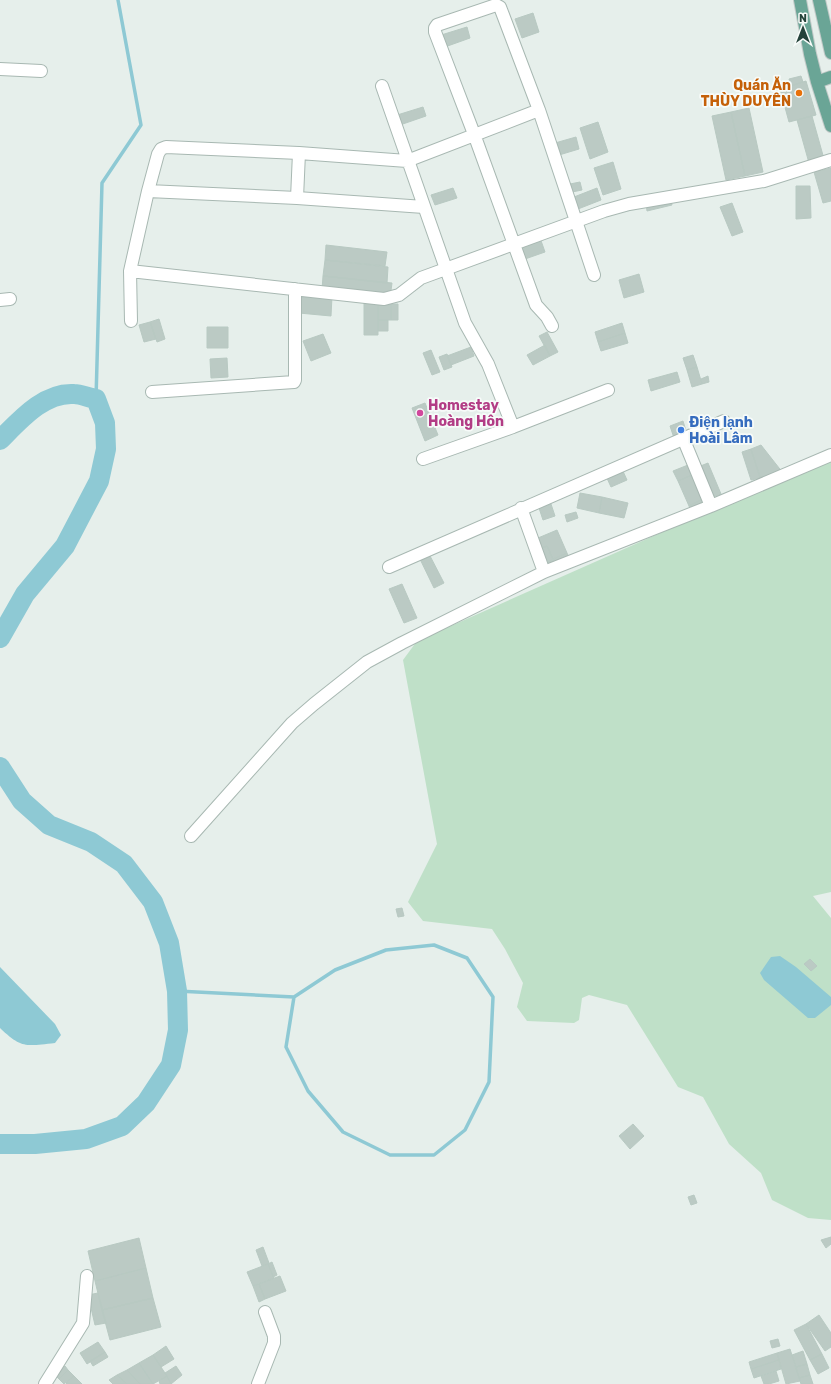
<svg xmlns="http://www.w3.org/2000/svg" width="831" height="1384" font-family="Rubik,sans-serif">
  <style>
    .green { fill: #bfe0c8 }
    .water { fill: #8ec9d4 }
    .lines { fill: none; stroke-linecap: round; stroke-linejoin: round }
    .stream { stroke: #8ec9d4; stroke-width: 3.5 }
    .river { stroke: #8ec9d4; stroke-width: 20 }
    .building { fill: #bbcac4; stroke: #b8c9c2 }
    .minor-casing { stroke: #a8b8b2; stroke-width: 14 }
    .major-casing { stroke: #c2cac8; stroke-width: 14 }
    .minor { stroke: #fff; stroke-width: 12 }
    .major { stroke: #6aa596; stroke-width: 12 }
    .food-dot { fill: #e8710a; stroke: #f7fbf9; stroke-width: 1.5 }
    .hotel-dot { fill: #d1479c; stroke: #f7fbf9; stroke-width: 1.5 }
    .shop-dot { fill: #3f7fe0; stroke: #f7fbf9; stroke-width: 1.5 }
    .labels { text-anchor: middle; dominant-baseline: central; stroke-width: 3.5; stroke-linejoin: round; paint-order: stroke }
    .food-label { font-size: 14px; font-weight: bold; fill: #c56008; stroke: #f7fbf9; text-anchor: end }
    .hotel-label { font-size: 14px; font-weight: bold; fill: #b23c85; stroke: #f7fbf9; text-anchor: start }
    .shop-label { font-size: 14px; font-weight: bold; fill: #366cbe; stroke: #f7fbf9; text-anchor: start }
  </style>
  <rect width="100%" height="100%" fill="#e6efeb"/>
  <!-- green -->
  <path class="green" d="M831,461V892L813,896L831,918V1220L808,1218L772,1200L761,1173L729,1144L703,1097L678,1087L627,1005L589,995L582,998L579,1020L574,1023L527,1021L517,1007L523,983L505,949L492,929L423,921L408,902L437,844L403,660L417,641L818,463Z"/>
  <!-- water -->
  <path class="water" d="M780,956L796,967L831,997V1005L815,1018H808L764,980L760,973L771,957Z
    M0,967L55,1024L61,1035L55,1043C26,1046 22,1049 0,1028Z"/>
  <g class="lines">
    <!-- stream -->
    <path class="stream" d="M96,399L102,183L141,125L118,0
      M177,991L294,997L335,970L386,950L434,945L467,958L493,997L489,1082L465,1130L434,1155H390L343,1132L308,1091L286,1047L294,997"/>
    <!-- river -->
    <path class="river" d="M0,440C20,420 44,392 74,394C81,394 89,398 96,399L105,423L106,449L99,481L65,546L25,594L0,638
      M0,767L22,801L49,825L91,842L124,864L153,902L169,943L177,991L178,1030L171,1065L146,1103L122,1126L86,1139L35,1144H0"/>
  </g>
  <!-- building -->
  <path class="building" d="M533,13L539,32L522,38L515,19Z
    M467,27L470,38L442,48L438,36Z
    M801,76L803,82L791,86L789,79Z
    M806,81L816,115L789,122L780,89Z
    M423,107L426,116L397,126L394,116Z
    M749,108L763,172L745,176L731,112Z
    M731,112L745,176L726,180L712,116Z
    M812,116L824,159L809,163L797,120Z
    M598,122L608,152L590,159L580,128Z
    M576,137L579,149L559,155L555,143Z
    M613,162L621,189L603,195L594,168Z
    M831,168V201L823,203L814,172Z
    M580,182L582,190L572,192L570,184Z
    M796,186H810L811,218L796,219Z
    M453,188L457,198L435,205L431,195Z
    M597,188L601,200L578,209L574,197Z
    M670,197L672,205L647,211L646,203Z
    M732,203L743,232L732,236L720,207Z
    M539,235L545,252L525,259L518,243Z
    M326,245L387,252L385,266L325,260Z
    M325,260L388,267L387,283L323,276Z
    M639,274L644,292L624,298L619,280Z
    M323,276L392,283L390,298L322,290Z
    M301,293L332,296L331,316L299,313Z
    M364,302H378V335H364Z
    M378,304H391V320H378Z
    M391,304H398V320H391Z
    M159,319L165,339L157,342L150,322Z
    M378,320H388V331H378Z
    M150,322L156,339L144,342L139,325Z
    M622,323L625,333L598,342L595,332Z
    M207,327H228V348H207Z
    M547,332L558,352L550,356L539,336Z
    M625,333L628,343L601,351L598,342Z
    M323,334L331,353L311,361L303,341Z
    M545,345L550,356L533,365L527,355Z
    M471,347L474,356L451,365L447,356Z
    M431,350L440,372L432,375L423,353Z
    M447,354L452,367L444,370L439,357Z
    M693,355L697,367L687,370L683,358Z
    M227,358L228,377L211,378L210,359Z
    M697,367L702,384L692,387L687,370Z
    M677,372L680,382L651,391L648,380Z
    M708,376L709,382L702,384L701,379Z
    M425,403L438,435L425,441L412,408Z
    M683,421L687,434L674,438L670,426Z
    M761,445L783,473L761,480L751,449Z
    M751,449L760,478L751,480L742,452Z
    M708,463L721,494L710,498L698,467Z
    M688,465L692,475L678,481L673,471Z
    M622,469L627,480L611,487L606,476Z
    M692,475L703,499L689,506L678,481Z
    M580,493L602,497L599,513L577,508Z
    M602,497L628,503L624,518L599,513Z
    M703,499L706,506L691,512L689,506Z
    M551,504L555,516L543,520L539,508Z
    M576,512L578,518L567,522L565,515Z
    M557,530L567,553L553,559L547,546L542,548L538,538Z
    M547,546L553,559L548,562L542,548Z
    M428,552L444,583L434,588L419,557Z
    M567,553L570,560L550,568L548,562Z
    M402,584L417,618L404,623L389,589Z
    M402,908L404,916L398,917L396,909Z
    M810,959L817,966L811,971L804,964Z
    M633,1124L644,1136L630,1149L619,1136Z
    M694,1195L697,1203L691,1205L688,1197Z
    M831,1237V1244L826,1248L821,1240Z
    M139,1238L146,1268L95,1281L88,1251Z
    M263,1247L269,1263L262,1266L256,1250Z
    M272,1262L277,1275L273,1277L268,1264Z
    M268,1264L274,1278L253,1286L247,1272Z
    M146,1268L153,1298L102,1310L95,1281Z
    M280,1276L286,1291L265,1299L259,1284Z
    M259,1284L265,1299L259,1302L253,1286Z
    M98,1293L106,1323L95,1325L88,1295Z
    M153,1298L161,1327L110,1340L102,1310Z
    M819,1315L831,1333V1347L825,1351L806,1324Z
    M806,1324L822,1354L810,1360L794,1330Z
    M778,1339L780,1346L772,1348L770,1341Z
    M98,1342L105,1352L87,1364L80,1353Z
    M166,1346L174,1359L161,1367L153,1355Z
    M790,1349L800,1381L786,1384L777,1353Z
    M803,1351L807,1364L796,1367L792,1355Z
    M105,1352L108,1357L93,1366L90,1361Z
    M777,1353L779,1360L751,1369L749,1362Z
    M822,1354L829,1368L818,1374L810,1360Z
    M153,1355L167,1376L153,1384L139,1363Z
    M779,1360L781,1369L754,1378L751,1369Z
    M139,1363L153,1384H140L127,1370Z
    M807,1364L810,1375L799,1378L796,1367Z
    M65,1366L68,1370L59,1379L55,1375Z
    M176,1366L182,1375L171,1384L165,1373Z
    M68,1370L74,1376L64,1384L59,1379Z
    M127,1370L140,1384H127L117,1375Z
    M776,1371L779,1381L769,1384H764L761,1376Z
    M117,1375L127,1384H113L109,1380Z
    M810,1375L813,1384H801L799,1378Z
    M74,1376L82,1384H67L66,1383Z
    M167,1376L171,1384H160L159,1381Z"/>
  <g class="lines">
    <defs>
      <path id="minor" d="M0,69L41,71
        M382,86L465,323L488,364L513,427L608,390
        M539,110L407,161L299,153L166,147L161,149L158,154L148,191L130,271L384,299L399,295L421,278L604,211L629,204L764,181L831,160
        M148,191L297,198L424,207
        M297,198L299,153
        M130,271L131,321
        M0,300L10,299
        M552,326L547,317L536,305L474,134L435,32V28L437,25L496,5L500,7L539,110L594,275
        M152,392L294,382L295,380V289
        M683,438L711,506
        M423,459L513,427
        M521,508L544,572
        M389,567L724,421
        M191,836L292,723L314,704L367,662L402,643L544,572L711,506L831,455
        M45,1384L83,1323L87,1276
        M258,1384L274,1343V1336L265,1312"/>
      <path id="major" d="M800,0L810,54L817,82L831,126
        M819,0L831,53
        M817,82L831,77"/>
    </defs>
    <!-- minor casing -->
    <use href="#minor" class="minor-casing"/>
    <!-- major casing -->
    <use href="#major" class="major-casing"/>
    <!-- minor -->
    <use href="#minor" class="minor"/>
    <!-- major -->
    <use href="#major" class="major"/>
  </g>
  <!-- markers -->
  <circle class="food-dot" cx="799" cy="93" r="4"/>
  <circle class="hotel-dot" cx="420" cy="413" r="4"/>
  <circle class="shop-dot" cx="681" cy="430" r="4"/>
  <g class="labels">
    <!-- food labels -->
    <g class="food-label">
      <text x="791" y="85">Quán Ăn<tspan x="791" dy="16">THÙY DUYÊN</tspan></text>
    </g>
    <!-- hotel labels -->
    <g class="hotel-label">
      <text x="428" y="405">Homestay<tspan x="428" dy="16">Hoàng Hôn</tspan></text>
    </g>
    <!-- shop labels -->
    <g class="shop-label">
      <text x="689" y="422">Điện lạnh<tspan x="689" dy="16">Hoài Lâm</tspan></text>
    </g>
  </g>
  <!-- north arrow -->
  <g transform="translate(803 28)" stroke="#f7fbf9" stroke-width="3" paint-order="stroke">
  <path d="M0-3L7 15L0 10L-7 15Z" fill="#24423a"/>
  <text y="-6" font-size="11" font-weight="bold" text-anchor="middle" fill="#24423a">N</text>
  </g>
</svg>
